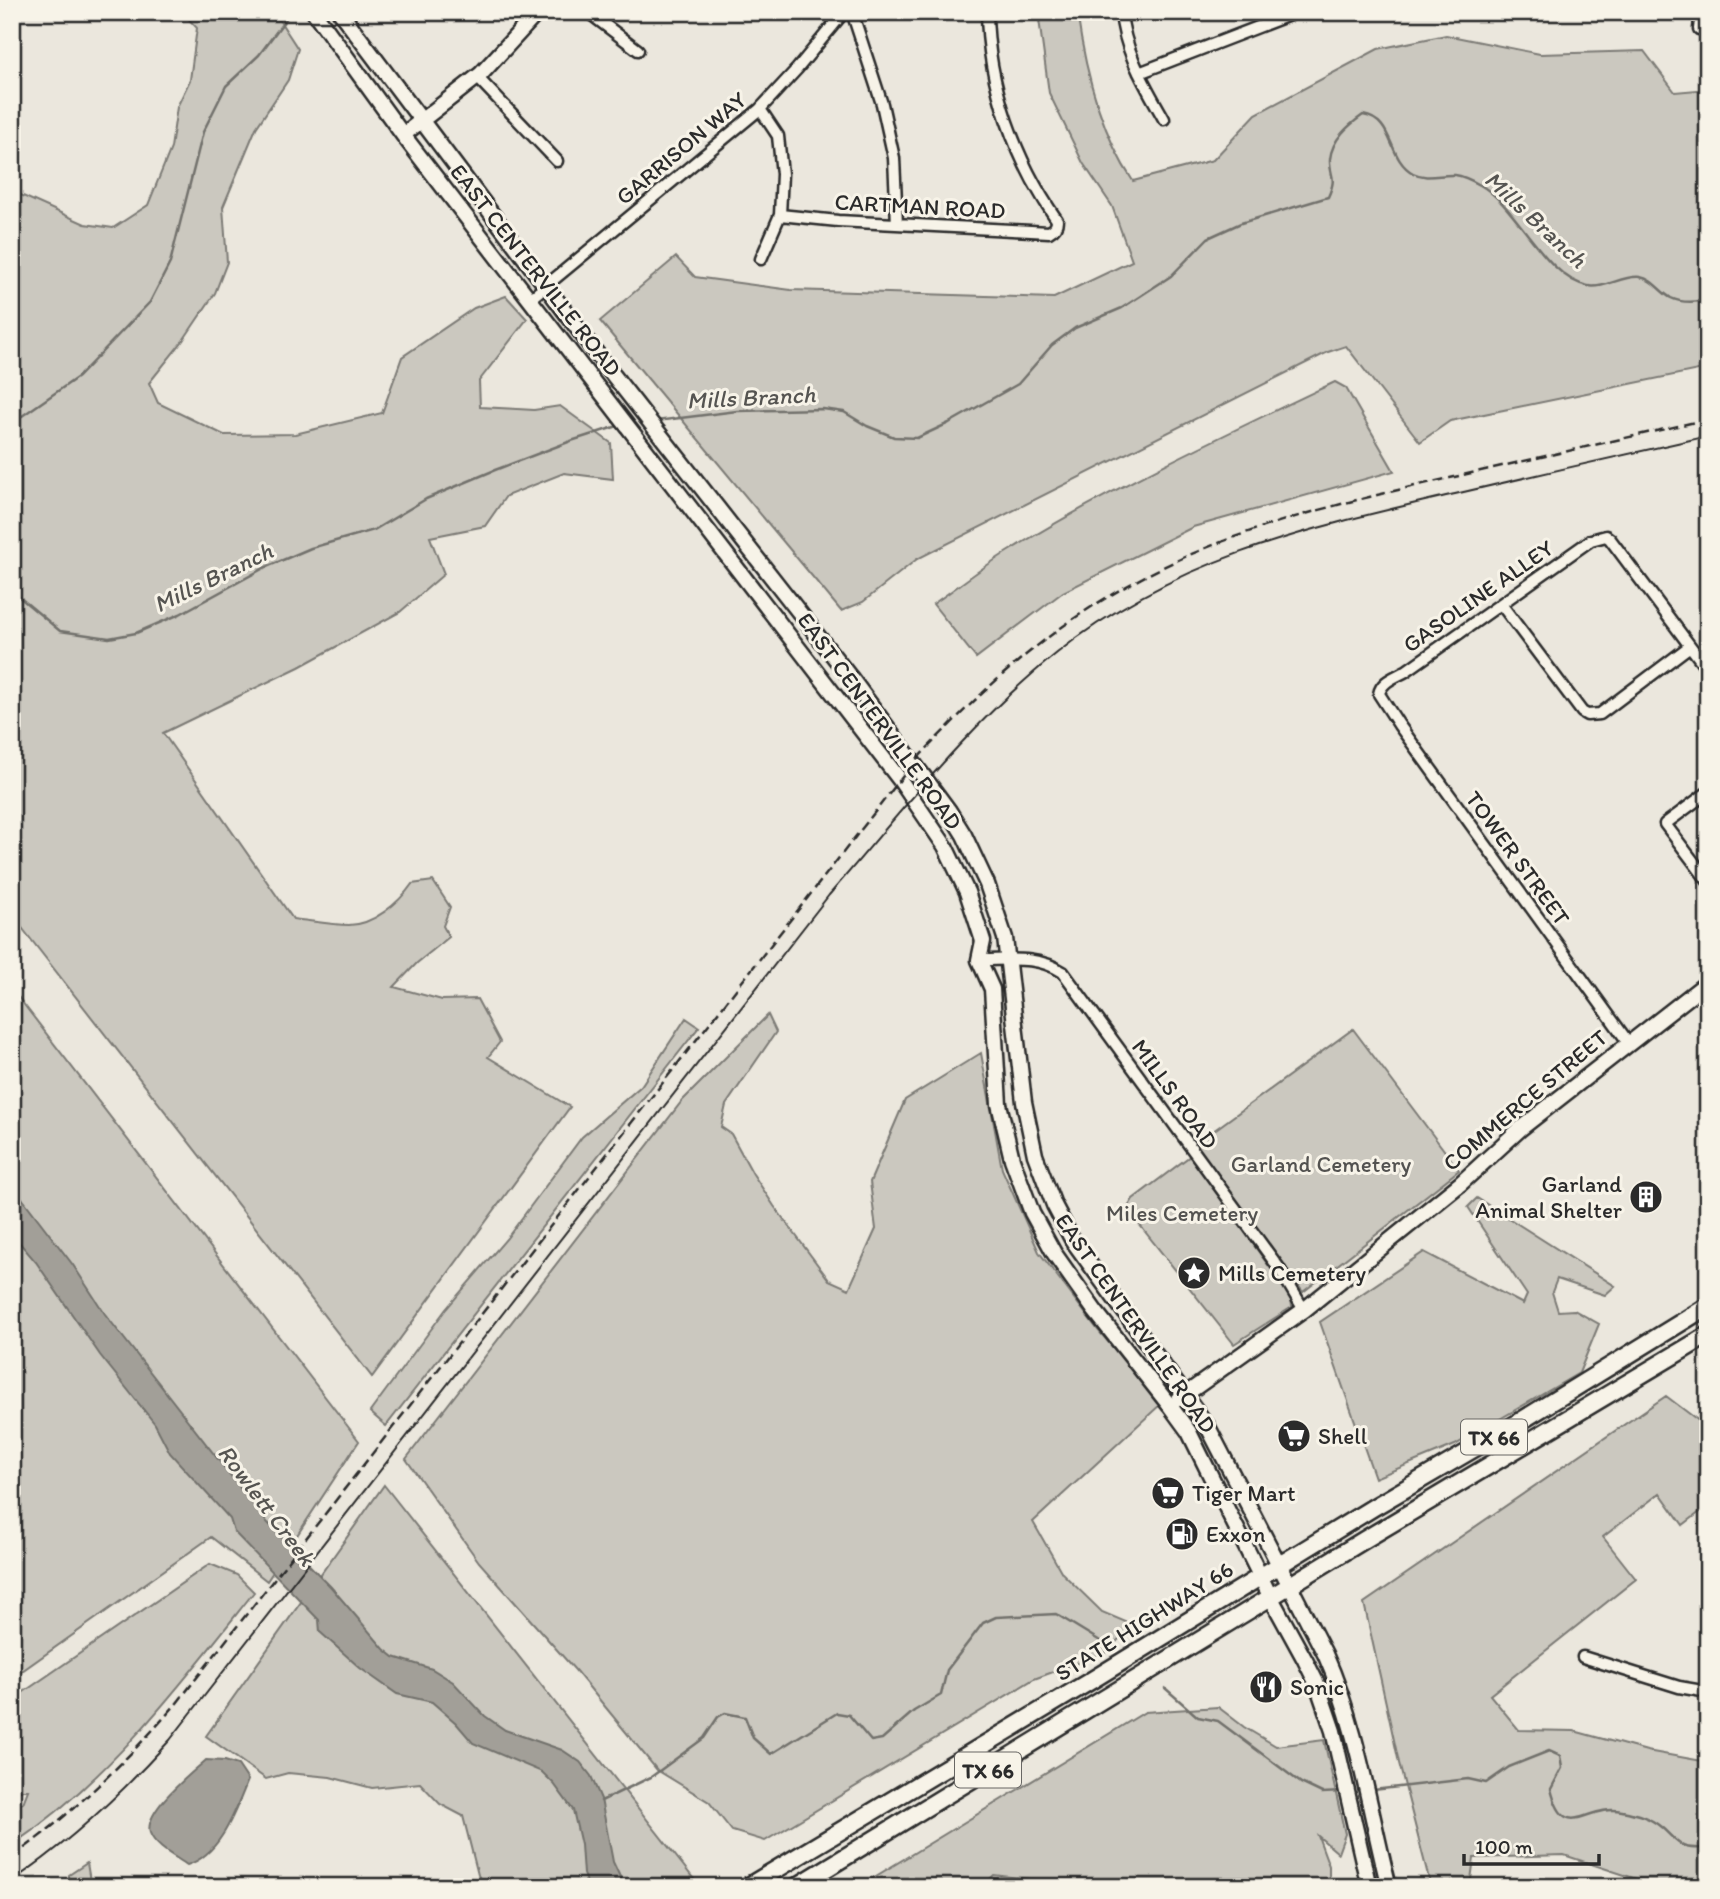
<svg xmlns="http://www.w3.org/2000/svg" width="1720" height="1899" font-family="Itim,sans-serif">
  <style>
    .green { fill: #cbc8bf; stroke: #7b7a75; stroke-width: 2 }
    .water { fill: #a29f98; stroke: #72716c; stroke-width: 2 }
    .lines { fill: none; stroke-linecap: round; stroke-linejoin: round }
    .stream { stroke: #72716c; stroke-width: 2.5 }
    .street-casing { stroke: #2b2b2b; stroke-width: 15 }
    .secondary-casing { stroke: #2b2b2b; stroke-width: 19 }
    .primary-casing { stroke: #2b2b2b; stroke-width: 21 }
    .street { stroke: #f7f3e8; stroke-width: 10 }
    .secondary { stroke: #f7f3e8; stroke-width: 14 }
    .primary { stroke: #f7f3e8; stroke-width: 16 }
    .tram { stroke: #2b2b2b; stroke-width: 2 }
    .rail { stroke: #2b2b2b; stroke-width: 2.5; stroke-dasharray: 10 5; stroke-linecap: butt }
    .labels { text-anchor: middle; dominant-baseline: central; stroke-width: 6; stroke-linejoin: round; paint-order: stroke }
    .shield { fill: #f7f3e8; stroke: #686764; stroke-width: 2 }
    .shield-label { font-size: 21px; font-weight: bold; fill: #2b2b2b }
    .street-label { font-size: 23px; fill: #2b2b2b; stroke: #f7f3e8 }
    .park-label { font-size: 23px; fill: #535250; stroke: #f7f3e8 }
    .poi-label { font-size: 23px; fill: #2b2b2b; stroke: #f7f3e8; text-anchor: start }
    .water-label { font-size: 24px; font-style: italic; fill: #555451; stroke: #f7f3e8 }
  </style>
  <rect width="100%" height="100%" fill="#ebe7dd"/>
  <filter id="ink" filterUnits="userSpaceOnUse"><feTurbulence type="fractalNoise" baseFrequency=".0143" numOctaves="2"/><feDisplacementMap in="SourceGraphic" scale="14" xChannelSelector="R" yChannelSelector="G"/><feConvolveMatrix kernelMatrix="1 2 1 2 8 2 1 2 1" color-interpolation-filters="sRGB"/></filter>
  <g filter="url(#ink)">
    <!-- green -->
    <path class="green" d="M182,12H274L298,49L288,80L256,128L223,207L227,262L215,293L182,342L149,383L158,403L224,435L295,434L382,413L402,357L474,308L506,296L527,319L479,381L480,407L534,410L560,406L611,443L613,479L564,473L506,496L485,526L430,537L444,574L400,612L299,667L163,733L293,919C311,921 331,925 349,925C373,925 399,903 412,884L433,881L450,907L443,926L449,937L417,963L394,987L442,1000L477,999L500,1042L488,1057L570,1107L372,1377L12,915V191L85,224L113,228L148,205L171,148L177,107L190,80L197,28Z
      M1038,12H1077C1085,70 1100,132 1133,181L1213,160L1256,114L1378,49L1446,35L1540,54L1644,51L1675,92L1708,89V368L1450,421L1420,442L1346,346L1328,352L917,559L863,602L841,611L600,321L676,257L695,277L791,290L1054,298L1132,261L1112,206L1083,163L1049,93Z
      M1335,382L1346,388L1394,471L1193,527L1063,592L976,658L933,604C959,586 985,565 1012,549C1115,486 1226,434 1335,382Z
      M12,989L359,1441L267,1581L211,1537L12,1678Z
      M768,1015L776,1032L726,1105L721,1127L731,1134L753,1174L774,1206L829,1280L849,1289L876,1229L870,1182L905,1100L981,1053L1002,1169L1039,1252L1098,1330L1161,1404L1033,1522L1062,1573L1102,1612L1133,1625L1105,1653L1034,1679L765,1841L732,1831L709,1802L657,1770L575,1670L479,1562L406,1459L682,1101Z
      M686,1018L699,1027L386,1426L370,1412L446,1309L507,1238L582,1137L641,1086Z
      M1353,1029L1459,1170L1303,1292L1194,1145Z
      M1190,1156L1291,1297L1292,1307L1234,1344L1127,1209L1133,1199Z
      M1477,1198L1615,1286L1605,1295L1557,1279L1552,1292L1558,1311L1574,1310L1599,1324L1579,1373L1455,1445L1375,1478L1320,1322L1424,1252L1523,1304L1527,1295L1468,1207Z
      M1666,1396L1708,1428V1512L1704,1509L1683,1525L1660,1493L1603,1537L1636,1579L1490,1695L1519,1730L1574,1731L1647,1751L1708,1762V1887H1661L1564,1855L1474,1858L1470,1887H1431L1399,1763L1364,1603Z
      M384,1485L700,1887H484L478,1875L463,1816L440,1804L420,1783L372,1788L330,1777L288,1773L266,1779L206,1736Z
      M210,1564L237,1575L254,1592C182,1683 110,1779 12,1845V1806L23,1803L28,1790H12V1700Z
      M1218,1707L1244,1727L1276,1746L1324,1740L1345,1834L1338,1853L1318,1836L1329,1866V1887H1099L994,1875L982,1887H858L1145,1712Z
      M87,1863L91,1887H69V1875Z"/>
    <!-- water -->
    <path class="water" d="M12,1185L73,1265L105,1314L266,1521L331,1587L384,1649L394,1657L432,1669L453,1682L485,1716L505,1730L562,1750L580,1762L591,1776L601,1799L613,1862L621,1879L631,1887H588L583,1874L581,1845L573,1810L554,1784L542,1772L473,1743L456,1723L432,1702L397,1694L360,1668L320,1632L319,1620L234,1532L230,1519L170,1453L155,1424L100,1355L36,1262L12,1234Z
      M206,1760L225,1761L238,1765L248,1780C236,1809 221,1855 187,1865C176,1857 155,1847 150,1833C143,1811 192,1773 206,1760Z"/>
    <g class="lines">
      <!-- stream -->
      <path class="stream" d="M1708,212V215
        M656,421L737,411L823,409L844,412L867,426L894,437L917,438L949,423L1018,384L1052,345L1075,328L1122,308L1171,276L1208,238L1241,223L1328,197C1338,175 1329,177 1330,159C1332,139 1349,125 1363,115C1395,120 1387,159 1413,173C1427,180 1440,174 1455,175C1463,176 1473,181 1480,185C1516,204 1546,279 1588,286C1606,289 1622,275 1640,277C1653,279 1660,292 1671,298C1681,303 1697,302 1708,300
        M12,423L78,377L150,302L170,263L203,132L226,86L259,55L288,16
        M12,591L60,631L109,638L136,633L180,614L264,568L311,548L374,530L426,499L495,470L571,441L621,425
        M1165,1688L1198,1717L1218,1721L1301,1783L1322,1793L1342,1792
        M1373,1790L1468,1779L1486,1783L1509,1767L1549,1751L1560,1756L1562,1768L1551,1789C1565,1845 1586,1803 1622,1811C1637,1814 1649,1817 1661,1827C1669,1833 1677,1845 1686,1847C1693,1849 1701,1848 1708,1848
        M601,1801L651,1777L704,1738L718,1717L725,1713L745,1717L753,1738L771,1754L837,1713L849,1715L871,1741L882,1739L914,1711L941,1695L947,1670L983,1623L996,1617L1056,1614L1110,1647"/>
      <defs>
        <path id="street" d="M588,12L638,50
          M852,12L882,104L894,158L897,224
          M1121,12C1124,51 1145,85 1164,119
          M1699,29L1701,12
          M1139,73L1297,12
          M477,77L557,161
          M760,109L778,136L782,174L780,215L761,259
          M780,215L838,221L1049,232C1055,229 1057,226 1057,220C1015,160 988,85 987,12
          M530,299L760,109L797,69L844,12
          M1501,604L1582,712L1587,715L1600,714L1690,646
          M1708,792L1665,824L1708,881
          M979,960C1009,960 1037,955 1063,972L1279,1268L1304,1310
          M1628,1042L1399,725L1379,694C1381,681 1396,677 1406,671L1591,540L1606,536L1610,539L1708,670
          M1583,1657L1679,1687L1708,1692"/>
        <path id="secondary" d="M314,12L403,135L900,780L945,846L967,892L983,941L979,960L992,989L999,1104L1012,1159L1032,1213L1054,1253L1095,1311L1170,1406L1189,1432L1271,1598L1305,1660L1317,1684L1333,1731L1369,1887
          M340,12L603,362L850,677L949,811L964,835L987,884L1005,938L1024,1102L1035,1155L1054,1205L1073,1241L1208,1427L1325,1654C1358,1728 1369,1809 1389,1887
          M403,135L481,74L538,12
          M1179,1399L1304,1310L1460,1184L1520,1129L1708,982"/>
        <path id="primary" d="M747,1887L1092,1680L1374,1507L1516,1424L1708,1306
          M796,1887L1364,1540L1708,1335"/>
      </defs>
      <!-- street casing -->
      <use href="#street" class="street-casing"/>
      <!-- secondary casing -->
      <use href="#secondary" class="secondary-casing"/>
      <!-- primary casing -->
      <use href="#primary" class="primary-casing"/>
      <!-- street -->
      <use href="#street" class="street"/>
      <!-- secondary -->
      <use href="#secondary" class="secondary"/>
      <!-- primary -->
      <use href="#primary" class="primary"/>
      <!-- tram -->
      <path class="tram" d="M12,1881C72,1841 122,1793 170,1740L829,895C901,812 970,723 1057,653C1177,557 1310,528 1455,494C1539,474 1624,455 1708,436"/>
      <!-- rail -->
      <path class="rail" d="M12,1857C74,1813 127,1760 177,1703L914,762C981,691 1046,629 1134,582C1233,528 1340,503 1450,478C1536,458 1622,439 1708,419"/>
    </g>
  </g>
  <!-- icons -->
  <defs>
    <symbol id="building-disc" viewBox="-11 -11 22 22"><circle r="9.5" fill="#2b2b2b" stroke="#f7f3e8"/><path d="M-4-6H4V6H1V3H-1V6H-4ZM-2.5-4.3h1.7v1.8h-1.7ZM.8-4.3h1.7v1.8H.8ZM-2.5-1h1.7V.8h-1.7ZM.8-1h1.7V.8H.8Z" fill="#fff"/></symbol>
    <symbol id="sight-disc" viewBox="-11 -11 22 22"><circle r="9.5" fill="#2b2b2b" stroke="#f7f3e8"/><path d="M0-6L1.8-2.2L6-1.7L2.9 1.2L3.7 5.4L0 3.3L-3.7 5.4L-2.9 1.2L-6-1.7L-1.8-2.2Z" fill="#fff"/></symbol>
    <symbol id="supermarket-disc" viewBox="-11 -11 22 22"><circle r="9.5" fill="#2b2b2b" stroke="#f7f3e8"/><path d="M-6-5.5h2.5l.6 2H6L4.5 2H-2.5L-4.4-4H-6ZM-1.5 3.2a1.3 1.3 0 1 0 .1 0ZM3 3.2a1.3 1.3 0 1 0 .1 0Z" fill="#fff"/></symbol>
    <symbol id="fuel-disc" viewBox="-11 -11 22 22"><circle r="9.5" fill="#2b2b2b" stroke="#f7f3e8"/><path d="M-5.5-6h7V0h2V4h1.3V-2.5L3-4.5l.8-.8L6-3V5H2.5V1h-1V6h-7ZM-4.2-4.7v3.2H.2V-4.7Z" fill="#fff"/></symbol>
    <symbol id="restaurant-disc" viewBox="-11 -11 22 22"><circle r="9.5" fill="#2b2b2b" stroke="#f7f3e8"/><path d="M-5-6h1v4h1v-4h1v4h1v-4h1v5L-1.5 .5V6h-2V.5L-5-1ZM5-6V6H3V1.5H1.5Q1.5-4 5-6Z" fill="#fff"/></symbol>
  </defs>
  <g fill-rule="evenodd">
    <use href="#building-disc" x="1627" y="1178" width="38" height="38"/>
    <use href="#sight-disc" x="1175" y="1254" width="38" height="38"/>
    <use href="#supermarket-disc" x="1275" y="1417" width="38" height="38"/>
    <use href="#supermarket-disc" x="1149" y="1474" width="38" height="38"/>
    <use href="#fuel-disc" x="1163" y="1515" width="38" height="38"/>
    <use href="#restaurant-disc" x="1247" y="1668" width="38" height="38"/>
  </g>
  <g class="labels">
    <!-- shield labels -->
    <g class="shield">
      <rect x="1461" y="1419.5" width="66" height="35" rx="5"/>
      <rect x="955" y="1752.5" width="66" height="35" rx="5"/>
    </g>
    <g class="shield-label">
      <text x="1494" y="1437">TX 66</text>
      <text x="988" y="1770">TX 66</text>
    </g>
    <!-- street labels -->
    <g class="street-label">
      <text transform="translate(681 148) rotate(-40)">GARRISON WAY</text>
      <text transform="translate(920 206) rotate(3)">CARTMAN ROAD</text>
      <text transform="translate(536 270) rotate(52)">EAST CENTERVILLE ROAD</text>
      <text transform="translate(1478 596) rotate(-35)">GASOLINE ALLEY</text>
      <text transform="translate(880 721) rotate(54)">EAST CENTERVILLE ROAD</text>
      <text transform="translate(1518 858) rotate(54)">TOWER STREET</text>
      <text transform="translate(1175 1094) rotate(54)">MILLS ROAD</text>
      <text transform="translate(1525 1100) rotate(-40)">COMMERCE STREET</text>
      <text transform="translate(1136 1323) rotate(55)">EAST CENTERVILLE ROAD</text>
      <text transform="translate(1144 1621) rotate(-32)">STATE HIGHWAY 66</text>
    </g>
    <!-- park labels -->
    <g class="park-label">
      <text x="1321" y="1164">Garland Cemetery</text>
      <text x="1182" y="1213">Miles Cemetery</text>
    </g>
    <!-- poi labels -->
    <g class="poi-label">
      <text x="1622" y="1184" text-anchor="end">Garland<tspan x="1622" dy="26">Animal Shelter</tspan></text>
      <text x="1218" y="1273">Mills Cemetery</text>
      <text x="1318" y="1436">Shell</text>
      <text x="1192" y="1493">Tiger Mart</text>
      <text x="1206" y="1534">Exxon</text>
      <text x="1290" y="1687">Sonic</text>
    </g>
    <!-- water labels -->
    <g class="water-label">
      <text transform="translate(1536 219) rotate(43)">Mills Branch</text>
      <text transform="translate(751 397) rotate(-3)">Mills Branch</text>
      <text transform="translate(213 577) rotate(-26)">Mills Branch</text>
      <text transform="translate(267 1505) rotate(53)">Rowlett Creek</text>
    </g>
  </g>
  <!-- margin -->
  <rect width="1720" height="1899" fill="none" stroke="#f7f3e8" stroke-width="42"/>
  <rect x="21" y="21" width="1678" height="1857" fill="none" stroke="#2b2b2b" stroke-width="2.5" filter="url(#ink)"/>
  <!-- scale -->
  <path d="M1464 1854v10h135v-10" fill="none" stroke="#2b2b2b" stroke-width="3.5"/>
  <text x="1475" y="1854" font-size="21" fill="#2b2b2b" stroke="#f7f3e8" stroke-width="5" paint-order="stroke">100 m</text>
</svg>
